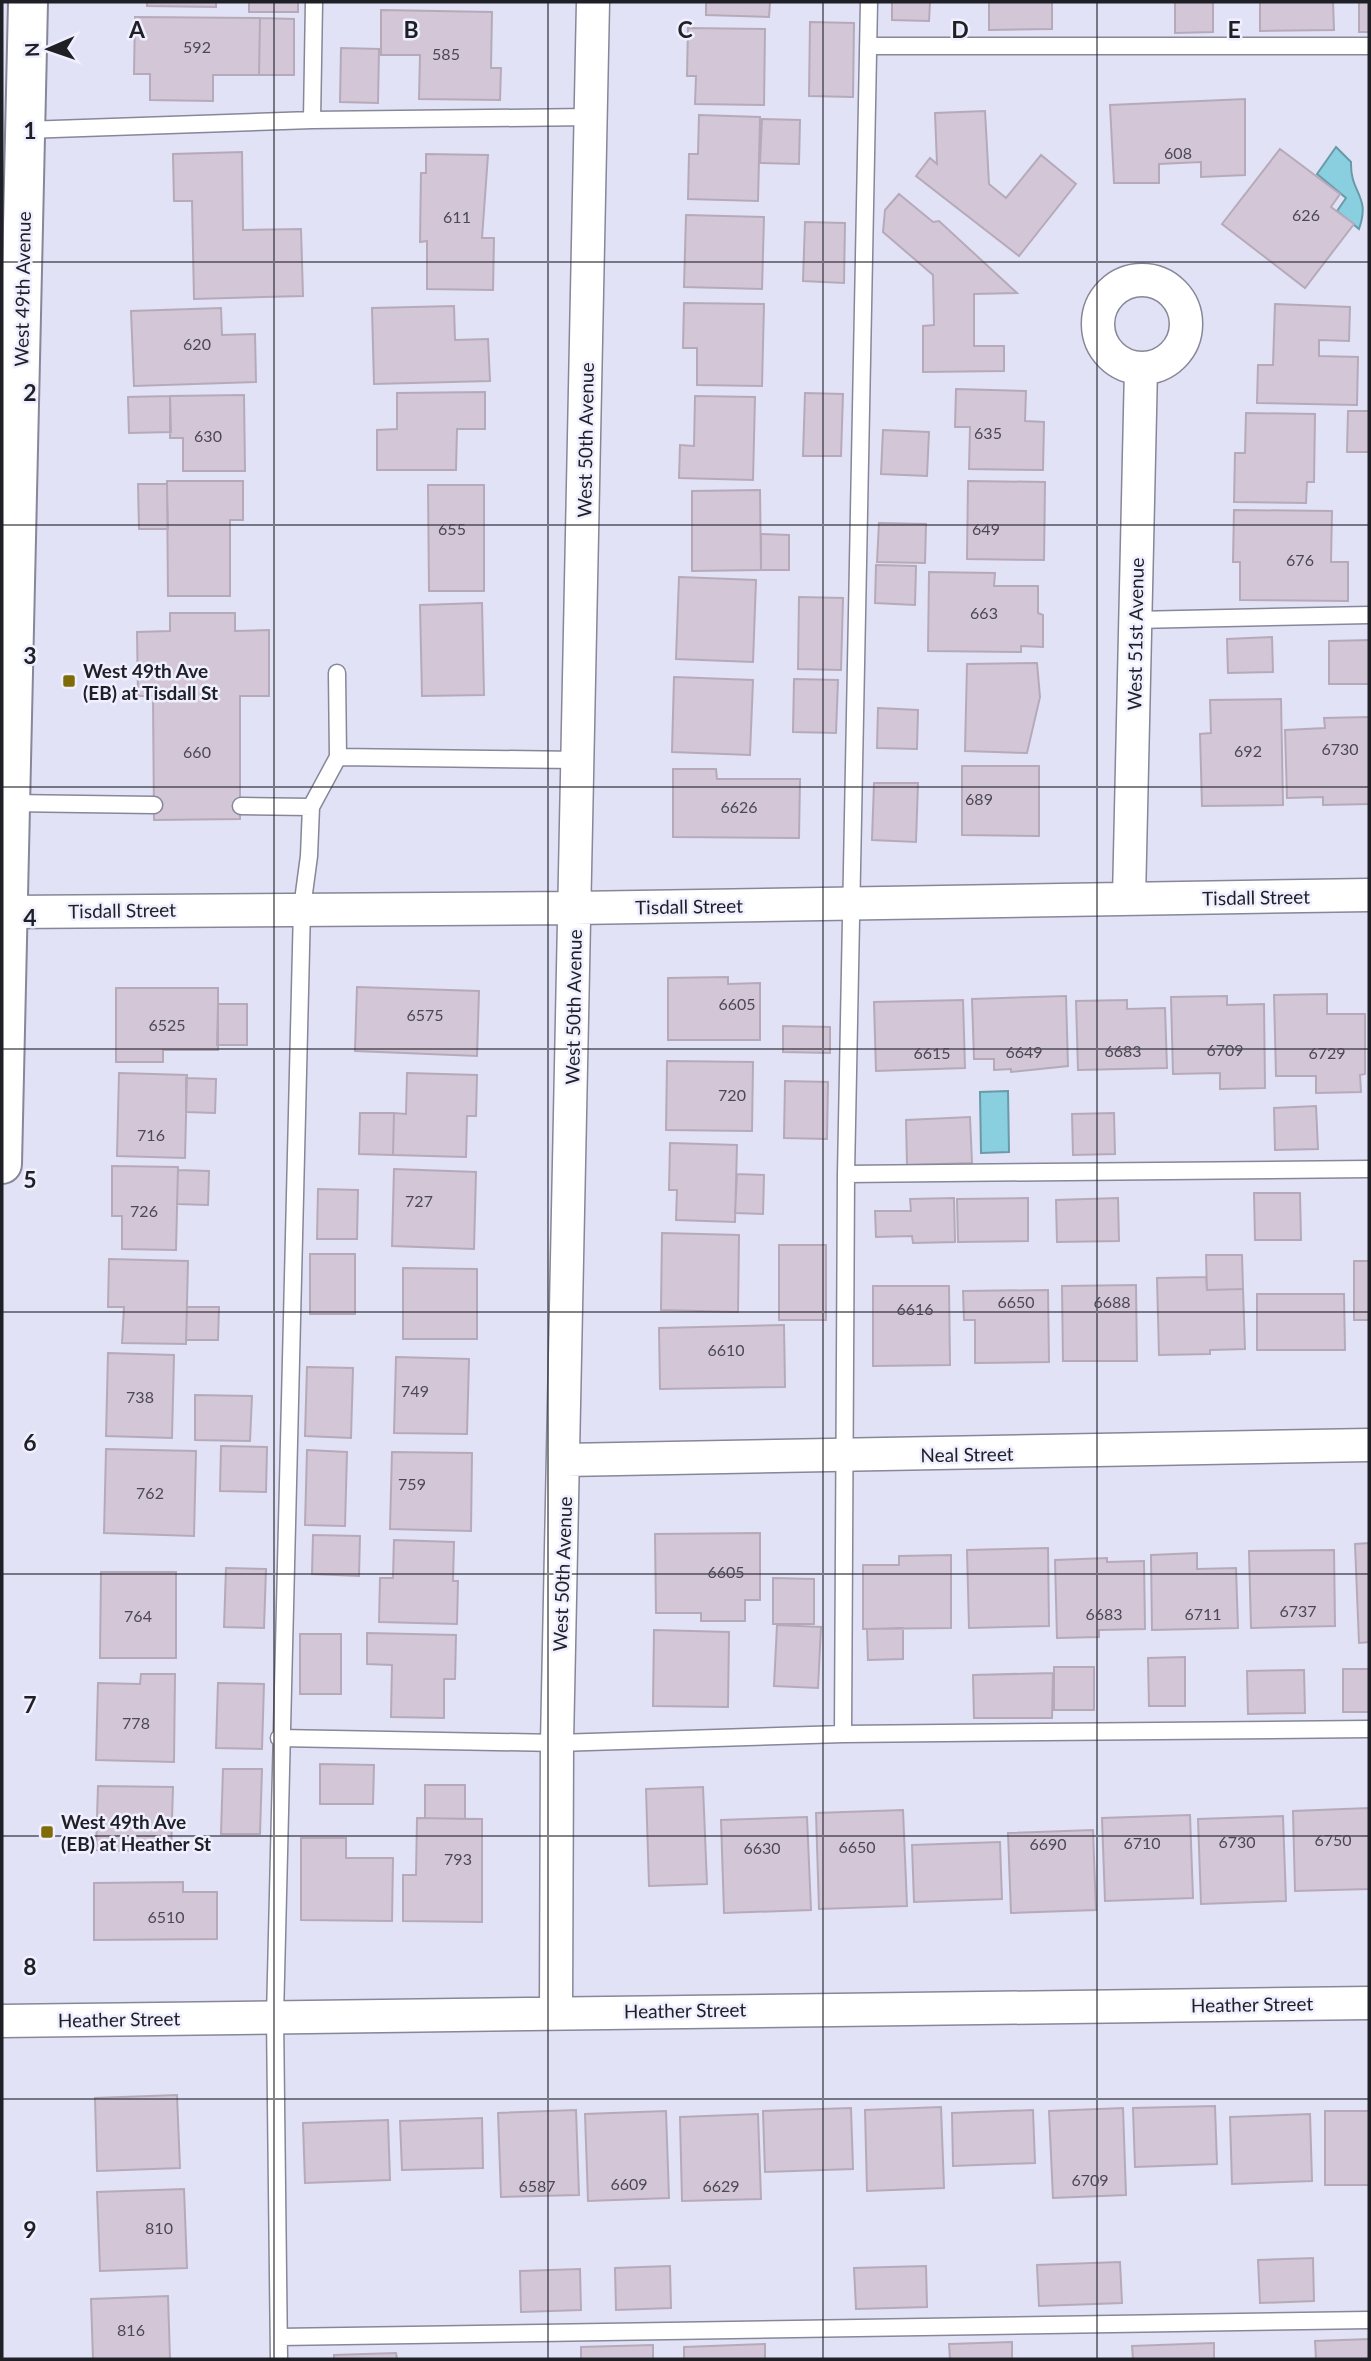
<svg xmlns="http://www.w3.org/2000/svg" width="1371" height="2361" font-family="Lato,sans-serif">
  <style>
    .water { fill: #89cfe0; stroke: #699aa8; stroke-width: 2 }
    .building { fill: #d3c7d7; stroke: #b6aaba; stroke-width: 2 }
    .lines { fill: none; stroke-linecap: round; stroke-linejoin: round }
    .service-casing { stroke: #868798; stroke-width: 19 }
    .minor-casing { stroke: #868798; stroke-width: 35 }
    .tertiary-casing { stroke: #868798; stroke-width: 42 }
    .service { stroke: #fff; stroke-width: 16 }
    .minor { stroke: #fff; stroke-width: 32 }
    .tertiary { stroke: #fff; stroke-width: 38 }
    .grid { fill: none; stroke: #1f1f26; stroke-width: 2; stroke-opacity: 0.55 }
    .poi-dot { fill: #7f6c06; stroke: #efefff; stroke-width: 2.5 }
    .labels { text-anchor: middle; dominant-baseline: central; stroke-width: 5; stroke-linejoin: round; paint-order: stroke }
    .number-label { font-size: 16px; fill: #4c4952 }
    .street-label { font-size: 19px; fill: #1f1f26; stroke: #efefff }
    .poi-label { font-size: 19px; font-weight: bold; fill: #1f1f26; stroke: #efefff; text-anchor: start }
    .grid-label { font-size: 23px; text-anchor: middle; font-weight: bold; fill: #1f1f26; stroke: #efefff; stroke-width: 5; stroke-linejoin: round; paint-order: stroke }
  </style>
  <rect width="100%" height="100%" fill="#e1e2f5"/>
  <!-- water -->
  <path class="water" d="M1336,147L1351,162C1350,194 1371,195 1359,229L1337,211L1346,198L1317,174Z
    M1008,1091L1009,1152L981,1153L980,1092Z"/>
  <!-- building -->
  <path class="building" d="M147,2H216V7L147,6Z
    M249,2H298V12H249Z
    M706,2H770L769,17L706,15Z
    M892,2H930L929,21L892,20Z
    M989,2H1052V29L989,30Z
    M1175,2H1213V32L1175,33Z
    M1260,2H1333L1334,30L1260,31Z
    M1359,2H1369V32H1359Z
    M381,10L492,12L491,68H501L500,100L419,99L420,55H381Z
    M135,17L260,18L259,75H213V101L150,100V74H134Z
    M260,18L294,19V75H259Z
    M810,22L854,23L853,97L809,96Z
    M688,28L765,29L764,105L695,104L696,76H687Z
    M341,48L379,49L378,103L340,102Z
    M1245,99V175L1201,177V162L1159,164V183H1114L1110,105Z
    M985,111L989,184L1006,198L1041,155L1076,184L1019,256L916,176L930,158L937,164L935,113Z
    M699,115L760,117L758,201L688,199L689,154H698Z
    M762,119L800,120L799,164L760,163Z
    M1280,149L1340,194L1331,207L1354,224L1305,288L1222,224Z
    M242,152L243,230L301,229L303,296L194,299L192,201H174L173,154Z
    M426,154L488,155L482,238H494L493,290L427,289V241L420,242L421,173H426Z
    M899,194L933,222L939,221L1017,293L974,294V346H1004V371L923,372V326L934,325L933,275L883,232L885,210Z
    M686,215L764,217L762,289L684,287Z
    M805,222L845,223L844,283L803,281Z
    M684,303L764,304L762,386L697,385V348H683Z
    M1275,304L1350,307L1349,341L1319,340V356L1358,357L1357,405L1257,403L1258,365H1273Z
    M454,306L455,340L488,339L490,381L374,384L372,308Z
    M221,308L222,335L255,334L256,382L134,386L131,311Z
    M956,389L1026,391L1025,421L1044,422L1043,470L969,469L970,427H955Z
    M485,392V429H457L456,470H377V430L397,429V393Z
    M805,393L843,394L841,456H803Z
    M244,395L245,471H183V438H170V396Z
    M170,396L171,432L129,433L128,397Z
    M695,396L755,397L753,480L679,478L680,445L694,446Z
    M1348,411H1369V452H1347Z
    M1246,413L1315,414L1314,482H1307L1306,503L1234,502L1235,453H1245Z
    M883,430L929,432L927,476L881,474Z
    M167,481H243V520H230V596H168Z
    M968,481L1045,482L1044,560L967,559Z
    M138,484H167L168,529H139Z
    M428,485H484V591H429Z
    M760,490L761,570L692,571V491Z
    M1234,510L1332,511L1331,562H1348V601L1240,600V562H1233Z
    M879,523L926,524L925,563L877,562Z
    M761,534L789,535V570H761Z
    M876,565L916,566L915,605L875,603Z
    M929,572L995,573L994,586H1038V613L1043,615V647L1021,646V652L928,651Z
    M679,577L756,580L753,662L676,659Z
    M799,597L843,598L841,670L798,669Z
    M482,603L484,695L422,696L420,605Z
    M170,613H235V631L269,630V696H240V819L154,820L153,696H138L137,632L170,631Z
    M1272,637L1273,672L1228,673L1227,639Z
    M1369,640V684H1329V641Z
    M1037,663L1040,697L1027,753L965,751L967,664Z
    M674,677L753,680L750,755L672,752Z
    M794,679L838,680L836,733L793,732Z
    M1281,699L1283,805L1202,806L1200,734L1211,733L1210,700Z
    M878,708L918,710L917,749L877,748Z
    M1369,717V804L1323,805V797L1287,798L1285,730L1325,728L1324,718Z
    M962,766H1039V836L962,835Z
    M673,769H716L717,779H800L799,838L673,837Z
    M874,783H918L916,842L872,840Z
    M728,977V984L760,983V1040H668V978Z
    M357,987L479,991L477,1056L355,1051Z
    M116,988H218V1050H163V1062H116Z
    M1327,994V1014H1365V1074L1360,1075L1361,1092L1316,1093V1076H1276L1274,995Z
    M1066,996L1068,1066L1011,1072V1069L994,1070V1059H974L972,999Z
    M1227,996V1005L1264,1004L1265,1088L1220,1089V1073L1173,1074L1171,997Z
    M963,1000L965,1068L876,1071L874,1002Z
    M1127,1000V1009L1165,1008L1167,1068L1078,1070L1076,1001Z
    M218,1004H247V1045H217Z
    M783,1026L830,1027V1053L783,1052Z
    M667,1061L753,1062L752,1131L666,1130Z
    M119,1073L187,1075L185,1158L117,1156Z
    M407,1073L477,1075L476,1116H467L466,1157L393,1155L394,1113L406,1114Z
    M186,1078L216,1079L215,1113L186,1112Z
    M785,1081L828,1082L827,1139L784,1138Z
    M1316,1106L1318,1149L1275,1150L1274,1108Z
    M360,1113H394L393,1155L359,1154Z
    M1114,1113L1115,1154L1073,1155L1072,1114Z
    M970,1117L972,1163L907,1165L906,1120Z
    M670,1143L737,1145L735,1222L676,1220L677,1190H669Z
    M112,1166L178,1167L176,1250L122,1249V1216H112Z
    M394,1169L476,1172L474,1249L392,1246Z
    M178,1170L209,1171L208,1205L177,1204Z
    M737,1174L764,1175L763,1214L735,1213Z
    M318,1189L358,1190L357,1239H317Z
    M1254,1193H1300L1301,1240H1255Z
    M954,1198L955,1242L913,1243L912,1236L876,1237L875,1211H911L910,1199Z
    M1028,1198V1241L958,1242L957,1199Z
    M1118,1198L1119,1241L1057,1242L1056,1200Z
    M662,1233L739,1235L738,1312L661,1310Z
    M779,1245H826V1320H779Z
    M310,1254H355V1314H310Z
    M1206,1255H1242L1243,1289L1207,1290Z
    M109,1259L188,1261L186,1344L122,1343L124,1307H108Z
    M1354,1261H1369V1320H1354Z
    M403,1268L477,1269V1339H403Z
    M1206,1277L1207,1290L1243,1289L1245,1349L1210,1350V1354L1159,1355L1157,1278Z
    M1136,1285L1137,1361H1063L1062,1286Z
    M873,1286H949L950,1365L873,1366Z
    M1048,1290L1049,1362L975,1363V1320H964L963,1291Z
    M1257,1294H1344L1345,1350H1257Z
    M187,1307H219L218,1340H186Z
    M784,1325L785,1387L660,1389L659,1328Z
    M108,1353L174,1355L172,1438L106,1436Z
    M396,1357L469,1359L467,1434L394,1433Z
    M307,1367L353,1368L351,1438L305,1436Z
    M195,1395L252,1396L250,1441L195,1440Z
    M221,1446L267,1447L266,1492L220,1491Z
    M106,1449L196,1451L194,1536L104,1533Z
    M307,1450L347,1452L345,1526L305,1525Z
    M392,1452L472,1453L471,1531L390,1529Z
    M760,1533V1600H745V1621H701V1613H656L655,1534Z
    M313,1535L360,1536L359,1576L312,1574Z
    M394,1540L454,1542L453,1581H458L457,1624L379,1622L380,1578H393Z
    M1369,1543V1642L1359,1643L1355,1544Z
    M1048,1548L1049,1626L969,1628L967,1550Z
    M1334,1550L1335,1626L1251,1628L1249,1551Z
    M1197,1553V1569L1236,1568L1238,1628L1152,1630L1151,1555Z
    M951,1555V1628L863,1629V1565H899V1556Z
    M1107,1558V1562L1144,1561L1145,1629L1099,1630V1637L1057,1638L1055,1560Z
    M226,1568L266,1569L264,1628L224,1627Z
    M101,1572H176V1658H100Z
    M773,1578L814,1579V1624H773Z
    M777,1625L821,1627L818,1688L774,1686Z
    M903,1628V1659L868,1660L867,1629Z
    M654,1630L729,1632L728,1707L653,1706Z
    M367,1633L456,1635L455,1679H444V1718L391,1717L392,1665L367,1664Z
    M300,1634H341V1694H300Z
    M1185,1657V1706H1149L1148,1658Z
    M1054,1667H1094V1710H1054Z
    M1343,1669H1369V1712H1343Z
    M1304,1670L1305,1713L1248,1714L1247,1671Z
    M1053,1673L1052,1718H974L973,1675Z
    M141,1674H175L174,1762L96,1760L98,1683L140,1684Z
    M218,1683L264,1684L262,1749L216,1748Z
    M320,1764L374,1765L373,1804H320Z
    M223,1769H262L260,1834H221Z
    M425,1785H465V1819L425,1818Z
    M98,1786L173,1787L171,1852L96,1850Z
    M703,1787L707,1884L649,1886L646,1789Z
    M1369,1808V1889L1295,1891L1293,1811Z
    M903,1810L907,1906L819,1909L816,1813Z
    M1190,1815L1193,1898L1105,1901L1102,1818Z
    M1283,1816L1286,1901L1201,1904L1198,1819Z
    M807,1817L811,1910L724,1913L721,1820Z
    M417,1818L482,1819V1922L403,1921V1875H416Z
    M1093,1830L1096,1910L1011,1913L1008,1833Z
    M301,1838H346V1858H393L392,1921L301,1920Z
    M1000,1842L1002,1899L914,1902L912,1845Z
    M183,1882V1892H217V1939L94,1940V1883Z
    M177,2095L180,2168L97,2171L95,2098Z
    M1215,2106L1217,2164L1135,2167L1133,2108Z
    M941,2107L944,2188L867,2191L865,2110Z
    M851,2108L853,2169L765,2172L763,2111Z
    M1123,2108L1126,2195L1053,2198L1049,2111Z
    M576,2110L579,2195L501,2197L498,2113Z
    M1033,2110L1035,2163L953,2166L952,2113Z
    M666,2111L669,2198L588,2201L585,2114Z
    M1325,2111H1369V2185H1325Z
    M758,2114L761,2199L682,2201L680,2117Z
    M1310,2114L1312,2181L1232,2184L1230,2117Z
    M482,2118L483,2168L402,2170L400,2121Z
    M388,2120L390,2180L305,2183L303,2123Z
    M184,2189L187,2268L100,2271L97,2192Z
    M1313,2258L1314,2301L1260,2303L1258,2260Z
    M1120,2262L1122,2303L1039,2306L1037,2265Z
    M670,2266L671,2308L616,2310L615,2268Z
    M926,2266L927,2307L856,2309L854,2268Z
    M580,2269L581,2310L521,2312L520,2271Z
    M168,2296L170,2359H93L91,2299Z
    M1369,2339V2359H1316L1315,2341Z
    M1012,2342V2359H950L949,2344Z
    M1214,2343V2359H1133L1132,2346Z
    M765,2344V2359H684V2347Z
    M653,2345V2359H581V2347Z
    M396,2353L397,2359H334V2355Z"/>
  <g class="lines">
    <defs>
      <path id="service" d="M868,46H1369
        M312,120L314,2
        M25,130L312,120L591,117
        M1135,620L1369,615
        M337,673L338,757
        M10,803L154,805
        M241,806L311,807
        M846,1174L1369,1169
        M843,1734L846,1174L869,2
        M279,1738L557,1743L843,1734L1369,1729
        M279,2337L1369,2320
        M279,2359L275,2017L302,908L309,856L311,807L338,757L578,760"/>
      <path id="minor" d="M1098 324a44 44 0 1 1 88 0a44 44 0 1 1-88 0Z
        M1129,899L1141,368
        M8,912L575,908L1369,895
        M565,1460L1369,1445
        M556,2012L557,1743L593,2
        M2,2021L1369,2003"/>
      <path id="tertiary" d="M2,1164L28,2"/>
    </defs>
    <!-- service casing -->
    <use href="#service" class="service-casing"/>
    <!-- minor casing -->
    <use href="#minor" class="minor-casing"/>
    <!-- tertiary casing -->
    <use href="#tertiary" class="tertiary-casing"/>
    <!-- service -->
    <use href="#service" class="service"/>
    <!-- minor -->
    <use href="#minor" class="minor"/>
    <!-- tertiary -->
    <use href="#tertiary" class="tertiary"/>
  </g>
  <!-- grid -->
  <path class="grid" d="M274,2V2359M548,2V2359M823,2V2359M1097,2V2359M2,262H1369M2,525H1369M2,787H1369M2,1049H1369M2,1312H1369M2,1574H1369M2,1836H1369M2,2099H1369"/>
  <!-- markers -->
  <g class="poi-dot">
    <rect x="62" y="674" width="14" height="14" rx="3.5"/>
    <rect x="40" y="1825" width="14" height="14" rx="3.5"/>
  </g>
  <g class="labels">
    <!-- number labels -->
    <g class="number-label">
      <text x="197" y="46">592</text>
      <text x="446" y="53">585</text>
      <text x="1178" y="152">608</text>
      <text x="1306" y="214">626</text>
      <text x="457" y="216">611</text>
      <text x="197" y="343">620</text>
      <text x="988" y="432">635</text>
      <text x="208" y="435">630</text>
      <text x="452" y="528">655</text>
      <text x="986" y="528">649</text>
      <text x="1300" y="559">676</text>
      <text x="984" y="612">663</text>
      <text x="1340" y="748">6730</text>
      <text x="1248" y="750">692</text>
      <text x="197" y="751">660</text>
      <text x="979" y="798">689</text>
      <text x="739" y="806">6626</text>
      <text x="737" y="1003">6605</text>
      <text x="425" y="1014">6575</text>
      <text x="167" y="1024">6525</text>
      <text x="1225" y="1049">6709</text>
      <text x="1123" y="1050">6683</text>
      <text x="1024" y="1051">6649</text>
      <text x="932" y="1052">6615</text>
      <text x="1327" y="1052">6729</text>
      <text x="732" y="1094">720</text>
      <text x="151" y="1134">716</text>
      <text x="419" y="1200">727</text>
      <text x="144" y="1210">726</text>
      <text x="1016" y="1301">6650</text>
      <text x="1112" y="1301">6688</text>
      <text x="915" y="1308">6616</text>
      <text x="726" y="1349">6610</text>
      <text x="415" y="1390">749</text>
      <text x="140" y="1396">738</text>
      <text x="412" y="1483">759</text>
      <text x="150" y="1492">762</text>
      <text x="726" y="1571">6605</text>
      <text x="1298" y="1610">6737</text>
      <text x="1104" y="1613">6683</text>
      <text x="1203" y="1613">6711</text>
      <text x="138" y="1615">764</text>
      <text x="136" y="1722">778</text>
      <text x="1333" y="1839">6750</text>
      <text x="1237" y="1841">6730</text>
      <text x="1142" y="1842">6710</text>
      <text x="1048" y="1843">6690</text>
      <text x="857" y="1846">6650</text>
      <text x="762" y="1847">6630</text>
      <text x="458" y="1858">793</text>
      <text x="166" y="1916">6510</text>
      <text x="1090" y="2179">6709</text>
      <text x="629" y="2183">6609</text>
      <text x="537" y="2185">6587</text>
      <text x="721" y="2185">6629</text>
      <text x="159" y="2227">810</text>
      <text x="131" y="2329">816</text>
    </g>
    <!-- street labels -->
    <g class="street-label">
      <text transform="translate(22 289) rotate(-89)">West 49th Avenue</text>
      <text transform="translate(585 440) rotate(-89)">West 50th Avenue</text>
      <text transform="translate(1135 634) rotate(-89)">West 51st Avenue</text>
      <text transform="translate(1256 897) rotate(-1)">Tisdall Street</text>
      <text transform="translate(689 906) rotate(-1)">Tisdall Street</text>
      <text transform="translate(122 910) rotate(-1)">Tisdall Street</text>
      <text transform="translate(573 1007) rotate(-89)">West 50th Avenue</text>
      <text transform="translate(967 1454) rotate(-1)">Neal Street</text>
      <text transform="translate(562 1574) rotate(-88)">West 50th Avenue</text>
      <text transform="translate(1252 2004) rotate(-1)">Heather Street</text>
      <text transform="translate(685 2010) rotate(-1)">Heather Street</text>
      <text transform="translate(119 2019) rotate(-1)">Heather Street</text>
    </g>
    <!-- poi labels -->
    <g class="poi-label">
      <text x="83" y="670">West 49th Ave<tspan x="83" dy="22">(EB) at Tisdall St</tspan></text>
      <text x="61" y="1821">West 49th Ave<tspan x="61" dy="22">(EB) at Heather St</tspan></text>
    </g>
  </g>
  <g class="grid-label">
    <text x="137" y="38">A</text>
    <text x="411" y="38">B</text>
    <text x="685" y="38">C</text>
    <text x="960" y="38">D</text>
    <text x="1234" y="38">E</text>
    <text x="30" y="139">1</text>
    <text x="30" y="401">2</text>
    <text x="30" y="664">3</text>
    <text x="30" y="926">4</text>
    <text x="30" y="1188">5</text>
    <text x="30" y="1451">6</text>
    <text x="30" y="1713">7</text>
    <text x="30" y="1975">8</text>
    <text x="30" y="2238">9</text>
  </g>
  <!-- border -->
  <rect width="1371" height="2361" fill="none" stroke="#1f1f26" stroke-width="7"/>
  <!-- north arrow -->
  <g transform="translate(49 49) rotate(268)" stroke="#efefff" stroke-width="5" paint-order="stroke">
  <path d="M0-5L12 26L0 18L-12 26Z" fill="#1f1f26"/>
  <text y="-10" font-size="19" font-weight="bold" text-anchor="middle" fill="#1f1f26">N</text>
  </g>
</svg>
